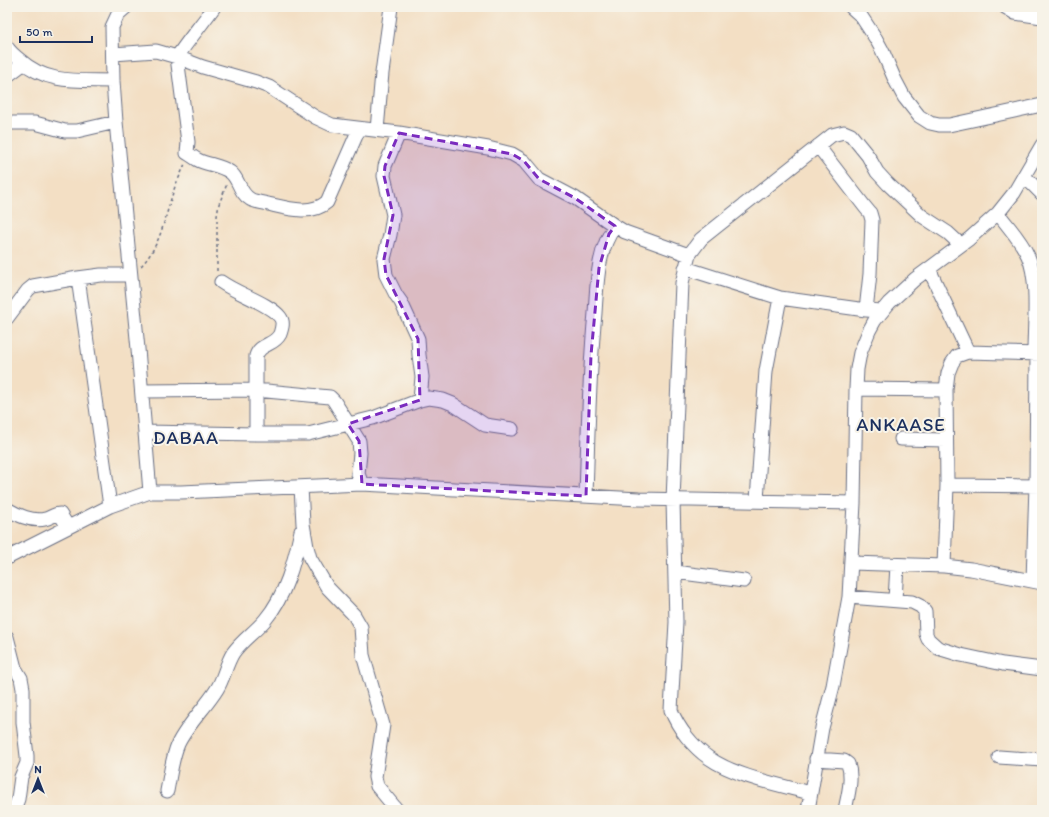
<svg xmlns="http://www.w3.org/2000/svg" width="1049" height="817" font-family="Itim,sans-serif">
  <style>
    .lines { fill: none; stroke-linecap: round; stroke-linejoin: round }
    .minor-casing { stroke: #676d82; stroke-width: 15 }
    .path { stroke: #676d82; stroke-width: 1.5; stroke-dasharray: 3 3; stroke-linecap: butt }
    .minor { stroke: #fff; stroke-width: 13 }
    .marked { fill: #7b2cbf; fill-opacity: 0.2; stroke: #7b2cbf; stroke-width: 3; stroke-dasharray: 8 5; stroke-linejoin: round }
    .labels { text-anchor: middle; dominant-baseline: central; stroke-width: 4; stroke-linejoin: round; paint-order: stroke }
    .quarter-label { font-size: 19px; letter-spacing: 1px; fill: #1b2f5e; stroke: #f7f3e8 }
  </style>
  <rect width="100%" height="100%" fill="#f7f3e8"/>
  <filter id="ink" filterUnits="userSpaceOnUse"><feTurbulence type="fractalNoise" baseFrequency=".025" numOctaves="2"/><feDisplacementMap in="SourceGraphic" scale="8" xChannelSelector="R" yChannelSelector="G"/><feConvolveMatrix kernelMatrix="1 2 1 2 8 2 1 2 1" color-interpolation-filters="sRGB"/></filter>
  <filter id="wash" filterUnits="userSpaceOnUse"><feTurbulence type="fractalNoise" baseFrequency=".012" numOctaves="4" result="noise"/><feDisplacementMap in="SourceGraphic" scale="16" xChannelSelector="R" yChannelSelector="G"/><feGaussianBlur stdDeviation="0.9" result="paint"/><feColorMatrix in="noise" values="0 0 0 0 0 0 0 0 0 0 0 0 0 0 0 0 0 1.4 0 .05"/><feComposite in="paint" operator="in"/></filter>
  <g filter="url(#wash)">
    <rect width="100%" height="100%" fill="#f3dfc4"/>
  </g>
  <g filter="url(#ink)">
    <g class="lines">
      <defs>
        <path id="minor" d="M126,7L118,14L112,27L113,81L116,122L138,349L150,492
          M214,7C202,24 189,39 177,57L188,142L187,153C191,155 194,158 198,160C208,165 220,165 230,172C239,178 239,193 250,199C254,202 262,202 268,204C286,208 311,216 327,202L359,129
          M851,7L861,16L876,39L882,50L895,80L904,97L919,116L930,123L939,125H949L1042,105
          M1005,7L1015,13L1042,17
          M7,47C10,52 15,56 20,60C48,85 79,80 113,81
          M113,54L156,51L177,57L203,67L256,82L269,87L315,117L332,125L399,133L488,148L512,154L524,161L539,179L575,198L615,226
          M7,76L23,64
          M7,123H35L65,131H77L116,122
          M377,130L382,73L391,7
          M399,133L385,166L384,176L393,215L390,235L384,259L386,275L396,295L401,302L418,339L419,355L422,377L420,400
          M818,146L865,207L870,213L872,220L870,274L866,310
          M1024,176L1042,194
          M998,213C1008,227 1021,240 1028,256C1039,280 1034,326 1034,353
          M685,268L780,298L866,310L882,311
          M929,269L968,352
          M221,282C236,293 270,304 280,317C284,322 282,328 280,334C274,346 260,343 256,356V434
          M7,318L28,290L33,286L78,278
          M856,389L946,390
          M142,391L256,390L330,397L334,401L359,441L360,453L358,474L362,484
          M145,432L256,434H308L373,418L420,400L429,398L443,400L453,404L485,425L512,429
          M901,439L946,440
          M947,485L1042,486
          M301,487L303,524L307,547L310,558L327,587L354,615L361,627L363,655L383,725L375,777L377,786L397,810
          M586,496C588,435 589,374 595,313C597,285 597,250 615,226L625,232L689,255
          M757,500L766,371L780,298
          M110,506L78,278L101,275H130
          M7,509C17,515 33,522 45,519C50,518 54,514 60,514L68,527
          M7,558L110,506L150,492H181L362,484L639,499L854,503
          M852,563L944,566L971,569L1042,583
          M944,566L947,485L946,390L948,373L952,363L957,356L968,352L1042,354
          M675,572L744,581
          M1033,581L1036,485L1037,353
          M849,597L912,602L920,606L925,611L926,634L928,639L938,648L961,655L1003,664L1042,669
          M895,600L897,565
          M7,637L15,668L21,678L23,689V722L27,756V763L21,777L18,799L14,810
          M999,757L1042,760
          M816,759L844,761L848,764C853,778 848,795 845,810
          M167,791C170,776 172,758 178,744C187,725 206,707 217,689C224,678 226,664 233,653C242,640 255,632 265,620C286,595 294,563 301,531
          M810,793C780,785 734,776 709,758C693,747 678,728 671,710L676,622L673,500L682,283L689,255L701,239L832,135L844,132L851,135L868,156L877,172L888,184L922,216L948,233L961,245
          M808,810L822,728L833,686L849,597L854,503L856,389L857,369L860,353L869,331L875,320L889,303L915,279L969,239L998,213L1014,193L1042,145"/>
      </defs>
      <!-- minor casing -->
      <use href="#minor" class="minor-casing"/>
      <!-- path -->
      <path class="path" d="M141,266C163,243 165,213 176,184C179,178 182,171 185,164
        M217,271V216L219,204L227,184"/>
      <!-- minor -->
      <use href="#minor" class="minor"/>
    </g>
  </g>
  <!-- marked area -->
  <path class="marked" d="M399,133L512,154L524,161L539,179L575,198L615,226L609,234L599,268L591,355L586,496L362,484L359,441L348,424L420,400L418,339L386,275L384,259L393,215L384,176L385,166Z"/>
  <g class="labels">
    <!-- quarter labels -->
    <g class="quarter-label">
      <text x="901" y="424">ANKAASE</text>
      <text x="186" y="437">DABAA</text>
    </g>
  </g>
  <!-- margin -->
  <rect width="1049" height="817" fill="none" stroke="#f7f3e8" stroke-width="24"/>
  <!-- north arrow -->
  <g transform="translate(38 779)" stroke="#f7f3e8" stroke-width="3" paint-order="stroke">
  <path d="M0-3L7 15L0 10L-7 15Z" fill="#1b2f5e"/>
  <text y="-6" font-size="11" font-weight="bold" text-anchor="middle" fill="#1b2f5e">N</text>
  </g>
  <!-- scale -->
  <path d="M20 36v6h72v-6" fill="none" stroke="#1b2f5e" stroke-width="2"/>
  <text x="26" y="36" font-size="12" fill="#1b2f5e" stroke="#f7f3e8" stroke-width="3" paint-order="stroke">50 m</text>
</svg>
